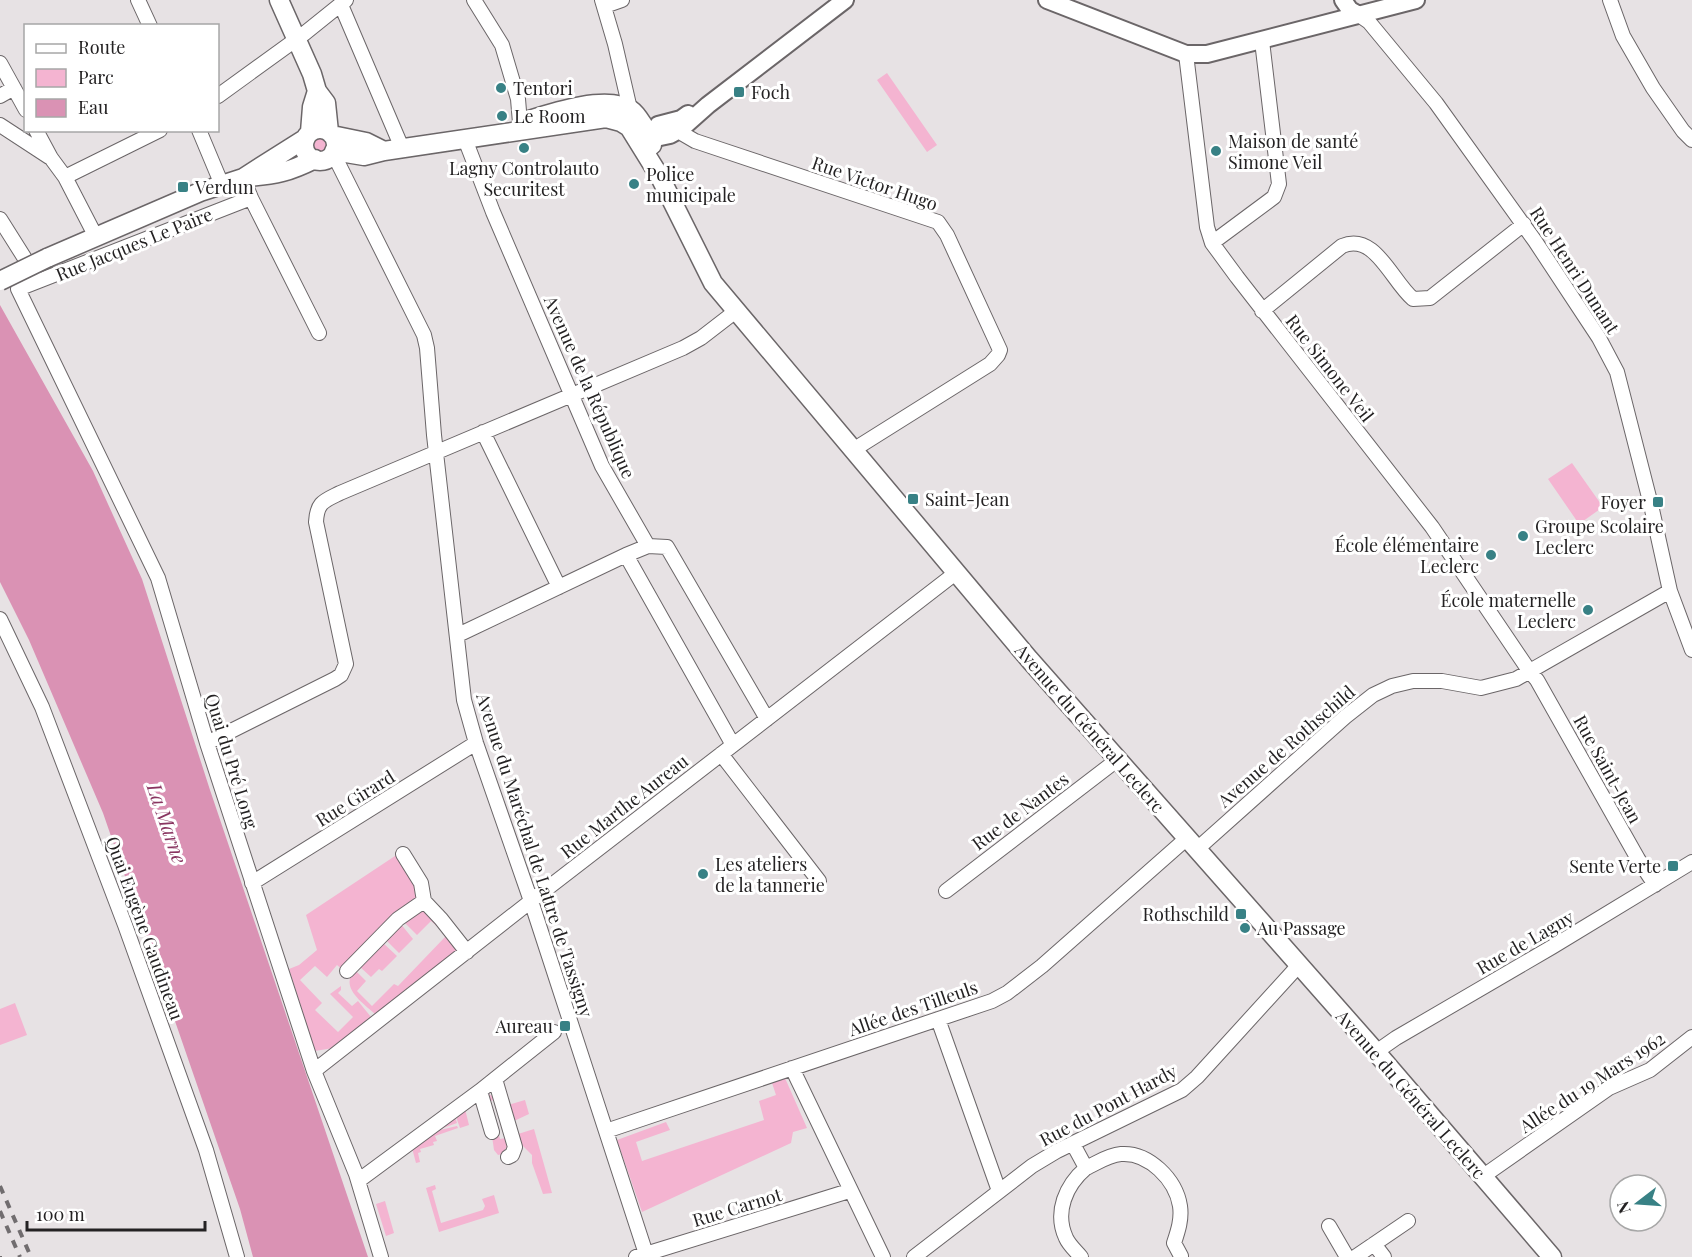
<svg xmlns="http://www.w3.org/2000/svg" width="1692" height="1257" font-family="'Playfair Display',serif">
  <style>
    .green { fill: #f4b4d1 }
    .water { fill: #da92b4 }
    .lines { fill: none; stroke-linecap: round; stroke-linejoin: round }
    .minor-casing { stroke: #6b6668; stroke-width: 16 }
    .tertiary-casing { stroke: #6b6668; stroke-width: 20 }
    .secondary-casing { stroke: #6b6668; stroke-width: 21 }
    .minor { stroke: #fff; stroke-width: 14 }
    .tertiary { stroke: #fff; stroke-width: 16 }
    .secondary { stroke: #fff; stroke-width: 18 }
    .rail { stroke: #716d6f; stroke-width: 4; stroke-dasharray: 8 8; stroke-linecap: butt }
    .secondary-bridge-casing { stroke: #6b6668; stroke-width: 21; stroke-linecap: butt }
    .secondary-bridge { stroke: #fff; stroke-width: 18 }
    .poi-dot { fill: #388185; stroke: #fff; stroke-width: 2 }
    .labels { text-anchor: middle; dominant-baseline: central; stroke-width: 6; stroke-linejoin: round; paint-order: stroke }
    .poi-label { font-size: 18px; fill: #242223; stroke: #fff; text-anchor: start }
    .street-label { font-size: 18px; fill: #242223; stroke: #fff }
    .water-label { font-size: 20px; font-style: italic; fill: #893561; stroke: #fff }
  </style>
  <rect width="100%" height="100%" fill="#e7e2e4"/>
  <!-- green -->
  <path class="green" d="M887,73L937,145L927,152L877,80Z
    M312 144a8 8 0 1 1 16 0a8 8 0 1 1-16 0Z
    M1572,463L1603,507L1579,524L1548,479Z
    M398,854L420,891L416,898L344,971L337,965L327,977L315,966L300,980L322,1003L315,1010L338,1032L353,1017L330,994L341,986V990L338,993L352,1006L358,1001L371,1017L333,1048L315,1051L289,969L299,965L317,950L306,915Z
    M419,911L425,912L443,927L440,929L431,921L417,935L402,920Z
    M400,923L413,939L399,953L385,939Z
    M446,936L451,940L456,951L375,1014C362,1002 339,987 355,970L366,981L357,991L372,1006L394,984L398,986Z
    M382,942L397,956L382,971L379,969L371,977L359,966Z
    M15,1003L27,1035L0,1045V1009Z
    M785,1078L807,1128L793,1132L791,1143L642,1212L617,1140L666,1122L670,1130L636,1142L642,1161L764,1120L759,1101L776,1095L772,1083Z
    M489,1094L496,1099L488,1102L500,1139L506,1138V1146L508,1145L502,1154L498,1155L494,1150C492,1134 488,1113 485,1095Z
    M525,1100L529,1114L514,1121L508,1105Z
    M470,1105L471,1107L465,1109L469,1125L460,1128L455,1114Z
    M454,1114L457,1123L440,1129V1130L457,1126L458,1128L435,1136L437,1141L433,1142L434,1145L420,1149L421,1152L418,1153L420,1162L416,1163L412,1148Z
    M534,1129L552,1193L543,1194L532,1163V1155L522,1145L518,1134Z
    M435,1185L436,1189L432,1191L441,1223L483,1210L485,1206L482,1199L494,1195L499,1213L439,1232L426,1188Z
    M385,1201L394,1233L386,1236L376,1204Z"/>
  <!-- water -->
  <path class="water" d="M0,305L93,471L142,579L210,790L368,1257H253L240,1209L103,813L29,640L0,582Z"/>
  <g class="lines">
    <defs>
      <path id="minor" d="M138,0L150,26
        M474,0L502,45L518,99L520,123
        M602,0L615,44L630,109
        M1610,0L1623,36L1653,88L1683,131L1692,140
        M341,5L402,148
        M605,6L622,0
        M1359,15L1369,22L1436,103L1535,241L1599,338L1617,372L1651,505L1670,591L1692,650
        M1186,54L1207,227L1212,243L1237,277L1432,527L1530,672L1537,680L1638,859L1655,885
        M0,63L26,110
        M0,96L14,88
        M218,96L305,33L346,0
        M681,121L683,134L695,141L938,222L947,235L1000,350L998,355L990,364L853,450
        M0,125L49,157
        M36,130L51,158L65,177L96,237
        M199,130L222,185
        M465,139L493,212L602,466L648,546
        M333,153L424,335L427,348L434,435L464,700L476,743L531,901L647,1257
        M65,177L160,130
        M243,178L251,198L319,333
        M251,198L18,289L158,578L207,743L314,1071L356,1174L381,1257
        M0,219L34,273
        M1212,243L1274,197L1279,184L1262,41
        M1262,311L1342,246C1375,232 1391,280 1413,299L1430,298L1524,224
        M483,432L559,587
        M626,555L733,745
        M0,619L42,707L125,925L206,1150L237,1257
        M458,635L626,555L648,546L667,547L767,719
        M207,743L335,679L341,675L346,664L316,522C317,502 324,501 340,493L683,348L701,338L736,311
        M721,754L819,881
        M1196,850L1345,717L1373,695L1392,686L1413,681H1442L1481,688L1516,679L1670,591
        M403,854L421,883L424,901
        M252,883L476,743
        M946,891L1117,760
        M347,971L398,919L424,901L441,919L467,952
        M938,1019L999,1191
        M1376,1052L1396,1038L1552,947L1692,862
        M792,1068L883,1257
        M314,1071L540,894L957,572
        M495,1079L554,1032
        M480,1091L495,1079L515,1147L512,1155L508,1157
        M606,1131L992,1001L1007,993L1042,966L1186,839
        M1073,1144L1086,1168C1066,1185 1054,1212 1066,1238C1069,1245 1076,1251 1081,1257
        M1086,1168C1097,1163 1108,1155 1121,1154C1149,1152 1176,1180 1180,1206C1182,1219 1178,1231 1174,1243L1181,1256
        M1482,1177L1609,1088L1650,1070L1692,1037
        M358,1181L480,1091L492,1132
        M1329,1226L1347,1257
        M1374,1244L1384,1257
        M636,1257L849,1191
        M914,1257L1032,1166L1057,1151L1182,1090L1197,1077L1299,965
        M1355,1257L1408,1221"/>
      <path id="tertiary" d="M1047,0L1186,54H1207L1416,0
        M1343,0L1350,10L1359,15
        M651,139L658,125L681,119L688,114
        M641,143L651,139L670,135L681,129L708,105L845,0"/>
      <path id="secondary" d="M279,0L312,74L317,91L326,103L329,132
        M526,121C551,113 607,94 631,110C637,114 641,122 645,128C648,134 651,138 652,145
        M304 145a16 16 0 1 1 32 0a16 16 0 1 1-32 0Z
        M310,132L312,107L317,91
        M332,135L366,142L384,151
        M334,151L364,156L384,151L606,118L621,122L629,127L660,177L713,283L1029,659L1376,1052L1552,1257
        M247,177C276,175 289,172 315,159
        M47,258L200,192L243,178L306,138"/>
    </defs>
    <!-- minor casing -->
    <use href="#minor" class="minor-casing"/>
    <!-- tertiary casing -->
    <use href="#tertiary" class="tertiary-casing"/>
    <!-- secondary casing -->
    <use href="#secondary" class="secondary-casing"/>
    <!-- minor -->
    <use href="#minor" class="minor"/>
    <!-- tertiary -->
    <use href="#tertiary" class="tertiary"/>
    <!-- secondary -->
    <use href="#secondary" class="secondary"/>
    <!-- rail -->
    <path class="rail" d="M0,1186L31,1257
      M0,1211L20,1257
      M0,1256V1257"/>
    <defs>
      <path id="secondary-bridge" d="M0,281L47,258"/>
    </defs>
    <!-- secondary-bridge casing -->
    <use href="#secondary-bridge" class="secondary-bridge-casing"/>
    <!-- secondary-bridge -->
    <use href="#secondary-bridge" class="secondary-bridge"/>
  </g>
  <!-- markers -->
  <g class="poi-dot">
    <circle cx="501" cy="88" r="6"/>
    <rect x="733" y="86" width="12" height="12" rx="3"/>
    <circle cx="502" cy="116" r="6"/>
    <circle cx="524" cy="148" r="6"/>
    <circle cx="1216" cy="151" r="6"/>
    <circle cx="634" cy="184" r="6"/>
    <rect x="177" y="181" width="12" height="12" rx="3"/>
    <rect x="907" y="493" width="12" height="12" rx="3"/>
    <rect x="1652" y="496" width="12" height="12" rx="3"/>
    <circle cx="1523" cy="536" r="6"/>
    <circle cx="1491" cy="555" r="6"/>
    <circle cx="1588" cy="610" r="6"/>
    <rect x="1667" y="860" width="12" height="12" rx="3"/>
    <circle cx="703" cy="874" r="6"/>
    <rect x="1235" y="908" width="12" height="12" rx="3"/>
    <circle cx="1245" cy="928" r="6"/>
    <rect x="559" y="1020" width="12" height="12" rx="3"/>
  </g>
  <g class="labels">
    <!-- poi labels -->
    <g class="poi-label">
      <text x="513" y="88">Tentori</text>
      <text x="751" y="92">Foch</text>
      <text x="514" y="116">Le Room</text>
      <text x="1228" y="141">Maison de santé<tspan x="1228" dy="21">Simone Veil</tspan></text>
      <text x="524" y="168" text-anchor="middle">Lagny Controlauto<tspan x="524" dy="21">Securitest</tspan></text>
      <text x="646" y="174">Police<tspan x="646" dy="21">municipale</tspan></text>
      <text x="195" y="187">Verdun</text>
      <text x="925" y="499">Saint-Jean</text>
      <text x="1646" y="502" text-anchor="end">Foyer</text>
      <text x="1535" y="526">Groupe Scolaire<tspan x="1535" dy="21">Leclerc</tspan></text>
      <text x="1479" y="545" text-anchor="end">École élémentaire<tspan x="1479" dy="21">Leclerc</tspan></text>
      <text x="1576" y="600" text-anchor="end">École maternelle<tspan x="1576" dy="21">Leclerc</tspan></text>
      <text x="715" y="864">Les ateliers<tspan x="715" dy="21">de la tannerie</tspan></text>
      <text x="1661" y="866" text-anchor="end">Sente Verte</text>
      <text x="1229" y="914" text-anchor="end">Rothschild</text>
      <text x="1257" y="928">Au Passage</text>
      <text x="553" y="1026" text-anchor="end">Aureau</text>
    </g>
    <!-- street labels -->
    <g class="street-label">
      <text transform="translate(875 183) rotate(19)">Rue Victor Hugo</text>
      <text transform="translate(134 244) rotate(-22)">Rue Jacques Le Paire</text>
      <text transform="translate(1575 270) rotate(57)">Rue Henri Dunant</text>
      <text transform="translate(1330 368) rotate(52)">Rue Simone Veil</text>
      <text transform="translate(590 387) rotate(66)">Avenue de la République</text>
      <text transform="translate(1090 728) rotate(49)">Avenue du Général Leclerc</text>
      <text transform="translate(1286 746) rotate(-41)">Avenue de Rothschild</text>
      <text transform="translate(232 761) rotate(73)">Quai du Pré Long</text>
      <text transform="translate(1608 769) rotate(61)">Rue Saint-Jean</text>
      <text transform="translate(355 798) rotate(-32)">Rue Girard</text>
      <text transform="translate(624 806) rotate(-38)">Rue Marthe Aureau</text>
      <text transform="translate(1020 811) rotate(-37)">Rue de Nantes</text>
      <text transform="translate(535 855) rotate(72)">Avenue du Maréchal de Lattre de Tassigny</text>
      <text transform="translate(145 928) rotate(70)">Quai Eugène Gaudineau</text>
      <text transform="translate(1525 942) rotate(-30)">Rue de Lagny</text>
      <text transform="translate(913 1008) rotate(-19)">Allée des Tilleuls</text>
      <text transform="translate(1592 1082) rotate(-33)">Allée du 19 Mars 1962</text>
      <text transform="translate(1411 1094) rotate(49)">Avenue du Général Leclerc</text>
      <text transform="translate(1108 1105) rotate(-28)">Rue du Pont Hardy</text>
      <text transform="translate(737 1207) rotate(-17)">Rue Carnot</text>
    </g>
    <!-- water labels -->
    <g class="water-label">
      <text transform="translate(168 823) rotate(71)">La Marne</text>
    </g>
  </g>
  <!-- legend -->
  <rect x="24" y="24" width="195" height="108" fill="#ffffff" stroke="#a7a7a7" stroke-width="1.5"/>
  <rect x="36" y="44" width="30" height="9" fill="#ffffff" stroke="#a7a7a7" stroke-width="1.5"/>
  <text x="78" y="54" font-size="18" fill="#242223">Route</text>
  <rect x="36" y="69" width="30" height="18" fill="#f4b4d1" stroke="#a7a7a7" stroke-width="1.5"/>
  <text x="78" y="84" font-size="18" fill="#242223">Parc</text>
  <rect x="36" y="99" width="30" height="18" fill="#da92b4" stroke="#a7a7a7" stroke-width="1.5"/>
  <text x="78" y="114" font-size="18" fill="#242223">Eau</text>
  <!-- north arrow -->
  <g transform="translate(1638 1203) rotate(253)"><circle r="28" fill="#ffffff" stroke="#a7a7a7" stroke-width="1.5"/>
  <path d="M0-4.5L10 22L0 15L-10 22Z" fill="#388185"/>
  <text y="-9" font-size="16" font-weight="bold" text-anchor="middle" fill="#242223">N</text>
  </g>
  <!-- scale -->
  <path d="M27 1221v9h178v-9" fill="none" stroke="#242223" stroke-width="3"/>
  <text x="36" y="1221" font-size="18" fill="#242223" stroke="#ffffff" stroke-width="4.5" paint-order="stroke">100 m</text>
</svg>
